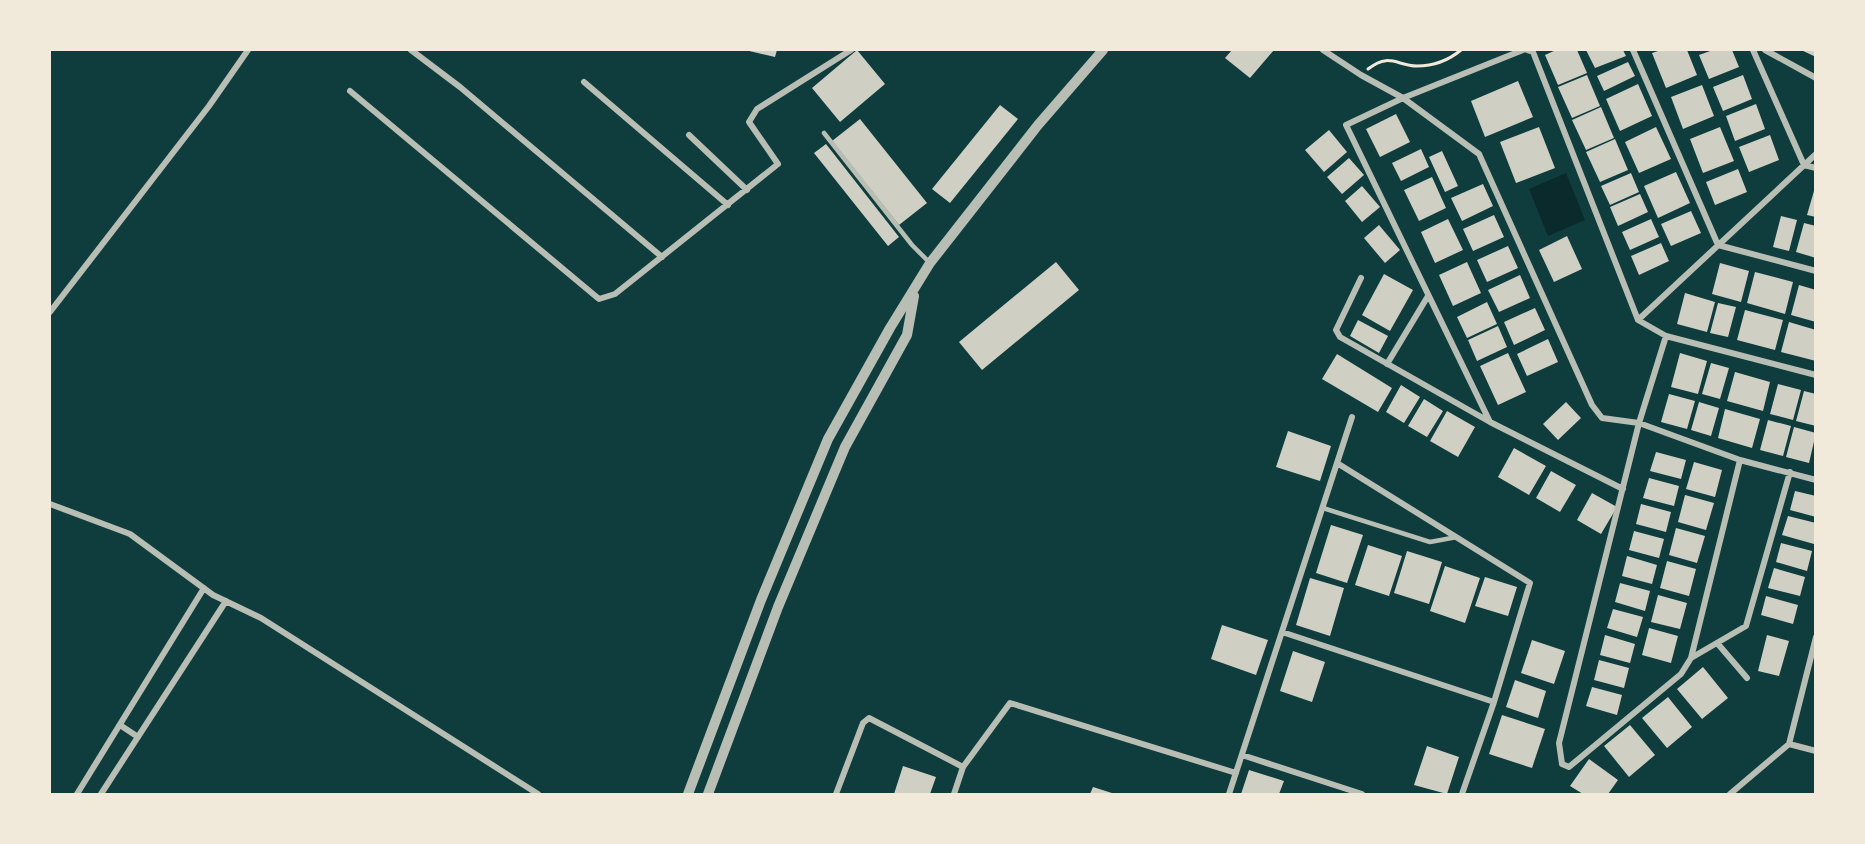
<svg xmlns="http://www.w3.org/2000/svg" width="1865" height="844" font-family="Rubik,sans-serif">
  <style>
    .water { fill: #0a2a2b }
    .building { fill: #cfcfc3 }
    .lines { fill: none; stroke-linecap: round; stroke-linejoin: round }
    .path { stroke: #f1e9da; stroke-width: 3 }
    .service { stroke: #b8beb3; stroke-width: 4.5 }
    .minor { stroke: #b8beb3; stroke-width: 6 }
    .tertiary { stroke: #b8beb3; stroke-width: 10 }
  </style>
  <rect width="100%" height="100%" fill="#0f3d3e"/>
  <!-- water -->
  <path class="water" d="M1566,173L1585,220L1548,236L1529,189Z"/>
  <!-- building -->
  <path class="building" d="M745,50H777L775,57Z
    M857,50L885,84L840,122L812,88Z
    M1232,50H1274L1250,78L1225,58Z
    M1556,50H1577L1587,73L1558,85L1545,55Z
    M1586,50H1623L1626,56L1595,68Z
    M1661,50H1687L1697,75L1666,88L1652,53Z
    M1713,50H1732L1739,67L1709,79L1699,55Z
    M1801,50H1816V57Z
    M1628,62L1635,76L1604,91L1597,76Z
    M1587,75L1600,106L1572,118L1558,87Z
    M1743,75L1752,99L1723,111L1713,87Z
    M1518,81L1533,117L1485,137L1471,101Z
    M1638,84L1652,116L1620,131L1606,99Z
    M1702,85L1714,116L1683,129L1671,97Z
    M1756,104L1765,129L1735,141L1726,116Z
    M1000,105L1018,119L950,203L932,189Z
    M1601,107L1614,138L1586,150L1572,120Z
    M1396,114L1410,142L1380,157L1366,129Z
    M860,119L927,203L899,225L832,141Z
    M1539,127L1555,168L1516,183L1500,142Z
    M1656,127L1671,159L1639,173L1625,142Z
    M1720,127L1734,161L1703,173L1690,139Z
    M1329,130L1347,152L1324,172L1305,150Z
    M1770,135L1779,160L1749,172L1739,147Z
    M1615,139L1628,170L1600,182L1586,152Z
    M826,144L899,237L888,246L814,153Z
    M1421,149L1429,167L1401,181L1392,163Z
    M1442,151L1458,186L1445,192L1429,157Z
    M1349,158L1364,175L1342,194L1327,177Z
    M1738,169L1747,192L1715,205L1706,182Z
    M1676,172L1690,203L1658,218L1644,186Z
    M1631,173L1639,192L1610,205L1601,186Z
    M1432,177L1446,208L1419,221L1404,190Z
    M1483,184L1493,206L1462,221L1451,198Z
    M1816,184V217L1807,215Z
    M1362,186L1380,207L1362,222L1345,201Z
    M1640,194L1648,212L1618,226L1610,207Z
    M1691,211L1701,233L1671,246L1661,224Z
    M1494,215L1504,237L1473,251L1463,229Z
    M1781,216L1797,220L1789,251L1773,247Z
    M1448,219L1463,250L1435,263L1421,232Z
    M1651,219L1659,237L1630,250L1622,232Z
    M1804,223L1816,226V258L1796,252Z
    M1379,225L1400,250L1385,263L1364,238Z
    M1567,236L1582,269L1554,282L1539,250Z
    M1661,243L1669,261L1639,275L1631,256Z
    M1508,246L1518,268L1487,282L1477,260Z
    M1056,262L1079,290L982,370L959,342Z
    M1467,262L1481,293L1453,306L1439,275Z
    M1720,263L1749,271L1741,302L1712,294Z
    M1755,272L1793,282L1785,314L1747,303Z
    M1384,274L1413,290L1390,331L1362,315Z
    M1520,275L1530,298L1499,312L1488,290Z
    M1799,285L1816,290V322L1791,315Z
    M1685,293L1715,302L1707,332L1677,324Z
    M1487,302L1497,324L1467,338L1457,317Z
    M1718,303L1736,307L1728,337L1710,333Z
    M1535,308L1545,330L1514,345L1504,322Z
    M1745,310L1783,320L1775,350L1737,340Z
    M1358,320L1388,336L1379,353L1350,336Z
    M1789,322L1816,330V361L1781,352Z
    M1498,326L1507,347L1477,361L1468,340Z
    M1548,339L1558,362L1527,376L1517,354Z
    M1508,353L1526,392L1498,405L1480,366Z
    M1680,353L1707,361L1698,394L1671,387Z
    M1337,354L1392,388L1378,412L1322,379Z
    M1711,363L1729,368L1720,399L1702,394Z
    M1735,372L1770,382L1763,411L1727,401Z
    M1778,384L1801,390L1793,420L1770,414Z
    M1401,385L1420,397L1404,423L1386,412Z
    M1804,391L1816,394V426L1796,421Z
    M1669,394L1695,401L1687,429L1661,422Z
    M1424,399L1443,411L1427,437L1408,426Z
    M1566,402L1581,418L1558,440L1543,424Z
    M1699,402L1719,408L1711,436L1691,430Z
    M1725,409L1760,419L1752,448L1718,438Z
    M1447,411L1475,427L1458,457L1430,441Z
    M1768,420L1791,426L1783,456L1760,450Z
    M1794,427L1816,433L1809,463L1786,457Z
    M1288,431L1331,446L1320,481L1276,467Z
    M1514,448L1546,466L1529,495L1498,477Z
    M1656,452L1686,460L1681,479L1650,471Z
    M1694,462L1722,470L1715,497L1686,489Z
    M1551,471L1576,485L1560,512L1536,498Z
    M1649,478L1679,486L1674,506L1643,498Z
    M1795,491L1816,496V517L1790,510Z
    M1592,493L1617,507L1601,534L1577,520Z
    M1685,495L1714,503L1706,530L1678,522Z
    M1641,504L1671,512L1666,532L1636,524Z
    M1788,516L1816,523L1814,544L1782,535Z
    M1331,525L1363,535L1347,583L1316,573Z
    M1676,528L1705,536L1697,563L1669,555Z
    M1634,531L1664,539L1659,558L1629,550Z
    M1781,543L1812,551L1807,571L1776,562Z
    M1368,545L1402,556L1389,596L1355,585Z
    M1407,551L1442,562L1429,604L1394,593Z
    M1627,556L1657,565L1652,584L1622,576Z
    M1667,561L1696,569L1689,596L1660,588Z
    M1445,566L1480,578L1465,623L1430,611Z
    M1774,568L1805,577L1800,596L1768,588Z
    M1485,577L1517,587L1508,616L1475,606Z
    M1310,578L1344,588L1330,636L1296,625Z
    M1620,583L1650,591L1645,611L1615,602Z
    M1658,595L1687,603L1680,629L1651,622Z
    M1766,596L1798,605L1793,624L1761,615Z
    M1613,609L1643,617L1637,637L1607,628Z
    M1222,625L1268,640L1256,675L1211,659Z
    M1649,628L1678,636L1671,663L1642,655Z
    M1605,635L1635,644L1630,663L1600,655Z
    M1767,635L1789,641L1779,676L1758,671Z
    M1532,640L1565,651L1554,684L1521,673Z
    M1293,651L1325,662L1312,702L1280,691Z
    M1599,660L1629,668L1624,688L1594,680Z
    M1703,667L1728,698L1702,719L1677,689Z
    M1515,680L1546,691L1538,718L1506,707Z
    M1592,687L1622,695L1617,715L1586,706Z
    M1668,697L1692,727L1667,748L1642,718Z
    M1502,715L1545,729L1532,768L1489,754Z
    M1630,725L1655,755L1629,777L1604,746Z
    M1427,746L1459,757L1447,794L1414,785Z
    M1589,759L1618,780L1608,794H1583L1570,786Z
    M903,766L936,777L930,794H894Z
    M1249,770L1284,781L1279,794H1241Z
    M1093,787L1115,794H1090Z"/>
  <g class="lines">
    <!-- path -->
    <path class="path" d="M1368,69C1390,52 1397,66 1417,66C1434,66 1449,60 1461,50"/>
    <!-- service -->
    <path class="service" d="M824,133L912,245L930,263
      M1323,508L1430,542L1457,537"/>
    <!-- minor -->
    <path class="minor" d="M411,50L460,87L662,257
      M1323,50L1361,75L1403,98L1479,154L1592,405L1602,418L1639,423L1740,460L1816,480
      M1527,50L1533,52L1638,320L1666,336L1816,375
      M1633,50L1718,245L1816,271
      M1753,50L1804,165L1816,168
      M1765,50L1816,78
      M584,82L728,205
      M350,91L599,299L615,294L778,164L749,122L757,109L851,50
      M689,135L747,190
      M1361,278L1336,330L1340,337L1490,422L1623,489
      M50,312L209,106L248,50
      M1638,320L1816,154
      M1666,336L1639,423L1559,743L1562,764L1569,767L1681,674L1691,658L1740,460
      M1387,364L1428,296
      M1490,422L1346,125L1403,98L1523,50
      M1337,463L1530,583L1494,702
      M50,504L130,534L213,595L261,618L538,794
      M1282,632L1494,702L1462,794
      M1718,644L1747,678
      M1691,658L1746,626L1790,472
      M120,725L138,737
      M1789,744L1816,751
      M1242,755L1362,794
      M77,794L204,588
      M101,794L226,601
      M836,794L863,723L869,718L963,767
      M954,794L963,767L1010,703L1236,773
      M1229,794L1352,417
      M1730,794L1789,744L1816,637"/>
    <!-- tertiary -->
    <path class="tertiary" d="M688,794L761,600L828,439L890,328L930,263L1038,125L1103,50
      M708,794L778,607L845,447L907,335L914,296"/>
  </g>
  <!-- border -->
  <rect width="1865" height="844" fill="none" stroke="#f1e9da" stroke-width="102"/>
</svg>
